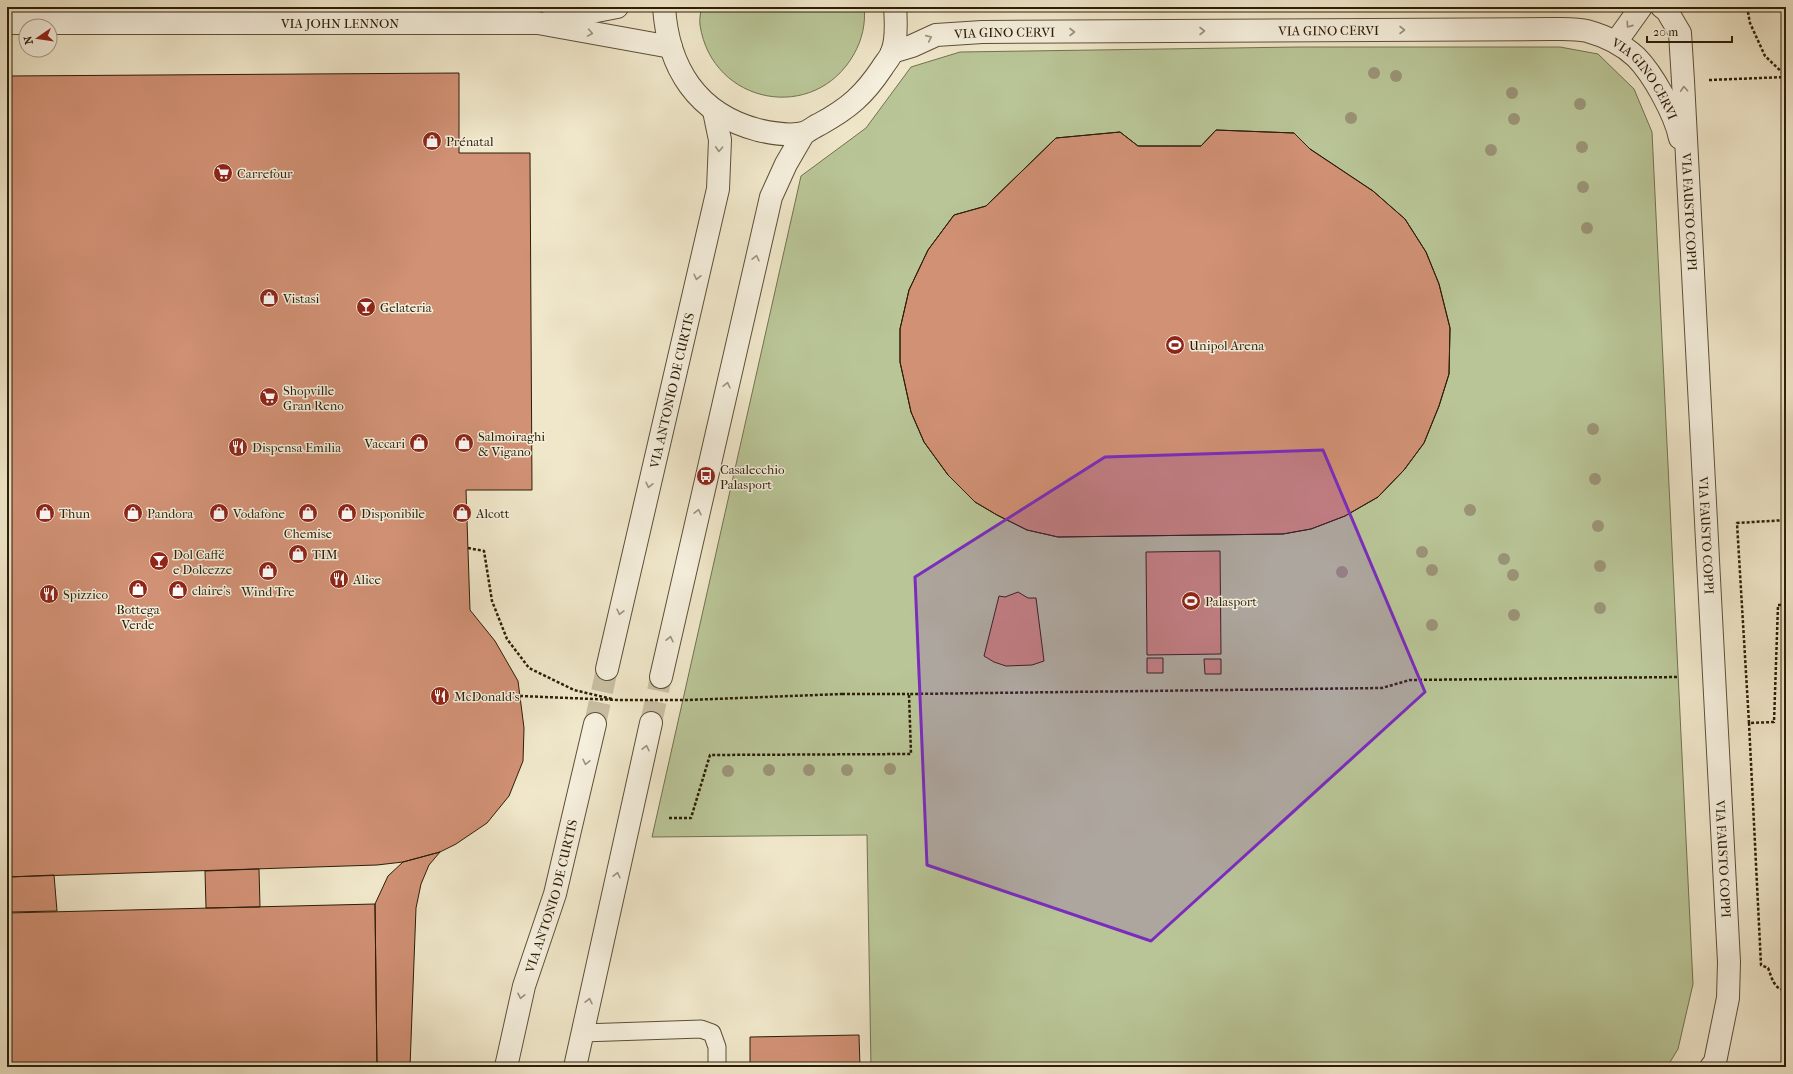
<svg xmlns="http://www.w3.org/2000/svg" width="1793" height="1074" font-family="'IM FELL French Canon',serif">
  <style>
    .green { fill: #b9c597; stroke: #727250 }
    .building { fill: #d19175; stroke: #2c1e08 }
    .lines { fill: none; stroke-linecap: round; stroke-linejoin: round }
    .tertiary-tunnel { stroke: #c9bfa3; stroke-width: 22; stroke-dasharray: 22 11; stroke-linecap: butt }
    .service-casing { stroke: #5d5038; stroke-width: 19 }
    .minor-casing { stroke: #5d5038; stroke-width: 24 }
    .tertiary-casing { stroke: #5d5038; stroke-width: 24 }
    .path { stroke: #2c1e08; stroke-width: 2.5; stroke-dasharray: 3 2; stroke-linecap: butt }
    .service { stroke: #f5efdd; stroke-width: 17 }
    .minor { stroke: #f5efdd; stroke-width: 22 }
    .tertiary { stroke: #f5efdd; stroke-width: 22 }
    .path-bridge { stroke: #2c1e08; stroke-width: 2.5; stroke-dasharray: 3 2; stroke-linecap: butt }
    .tree { fill: #9b9477 }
    .oneway { stroke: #9b917d }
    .marked { fill: #7b2cbf; fill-opacity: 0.2; stroke: #7b2cbf; stroke-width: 3; stroke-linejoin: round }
    .labels { text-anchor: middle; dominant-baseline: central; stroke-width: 3; stroke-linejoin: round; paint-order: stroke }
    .street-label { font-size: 13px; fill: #2c1e08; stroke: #f5efdd }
    .poi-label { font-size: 13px; fill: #2c1e08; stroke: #f5efdd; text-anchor: start }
  </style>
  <rect width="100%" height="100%" fill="#f0e7ca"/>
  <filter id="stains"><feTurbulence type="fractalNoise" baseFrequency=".005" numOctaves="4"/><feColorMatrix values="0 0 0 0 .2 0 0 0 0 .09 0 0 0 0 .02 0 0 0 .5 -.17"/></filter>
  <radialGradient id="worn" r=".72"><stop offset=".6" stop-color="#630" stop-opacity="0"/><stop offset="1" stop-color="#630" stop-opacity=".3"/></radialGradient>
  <!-- green -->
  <path class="green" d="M701,7H864C866,23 862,40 854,54C815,124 712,105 700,25C699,19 701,13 701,7Z
    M1299,47H1560L1598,54L1634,89L1652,132L1693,984L1678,1049L1667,1067H871L867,835L652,837L801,176L866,128L911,67L960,52Z"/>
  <!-- building -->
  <path class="building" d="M459,73V153H530L532,490H466L470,610L495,641L518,681L524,728L523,761L509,796L487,823L456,844L440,852L403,862L377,865L7,877V76Z
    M1216,130L1294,133L1310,149L1373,191L1405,219L1426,252L1439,284L1450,328L1449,374L1439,406L1424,443L1404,470L1378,497L1345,516L1311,529L1283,534L1058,537L1027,530L997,515L975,502L948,475L924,442L911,412L900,362V329L909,290L928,250L954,215L986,206L1056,138L1120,132L1138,146H1201Z
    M1216,130L1294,133L1310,149L1373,191L1405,219L1426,252L1439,284L1450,328L1449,374L1439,406L1424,443L1404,470L1378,497L1345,516L1311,529L1283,534L1058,537L1027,530L997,515L975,502L948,475L924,442L911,412L900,362V329L909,290L928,250L954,215L986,206L1056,138L1120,132L1138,146H1201Z
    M1220,551L1221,654L1147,655L1146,552Z
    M1018,592L1028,598H1036L1044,661L1032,665L1006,666L994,662L984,656L999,596L1005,597Z
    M1147,658H1163V673H1147Z
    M1204,659H1221V674H1205Z
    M440,852L429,865L421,884L416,908L410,1067H377L375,904L388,876L403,862Z
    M259,869L260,907L206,908L205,871Z
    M54,875L57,911L11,912L9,877Z
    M375,904L377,1067H7V913Z
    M859,1035L860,1067H750V1037Z"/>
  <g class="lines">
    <!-- tertiary-tunnel -->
    <path class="tertiary-tunnel" d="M651,723L661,677
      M595,724L607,669"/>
    <defs>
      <path id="service" d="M582,1033L701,1029L712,1033L717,1047V1067"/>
      <g id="minor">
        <path id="s1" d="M1662,7L1667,11L1680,33L1683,81L1729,962L1728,998L1715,1062L1711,1067"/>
        <path d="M551,20L617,7"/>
        <path id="s2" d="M7,23H538L671,47"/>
        <path d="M1616,42L1641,7"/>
        <path id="s3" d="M892,52L912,46L936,35L982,32L1550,29C1562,29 1576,28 1587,31C1605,36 1622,44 1636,57C1653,74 1675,114 1680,138"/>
      </g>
      <g id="tertiary">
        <path d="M664,7C668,68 697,114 758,130C771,133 791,136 804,133C809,131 815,126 820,124C849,108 864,95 882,68C885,63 890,58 892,52C897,40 896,20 895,7"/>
        <path id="s4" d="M607,669L718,189L720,140L714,111"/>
        <path d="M661,677L771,197L786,164L804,133"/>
        <path id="s5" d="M506,1067L524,986L555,894L595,724"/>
        <path d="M575,1067L651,723"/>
      </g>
    </defs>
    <!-- service casing -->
    <use href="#service" class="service-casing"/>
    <!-- minor casing -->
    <use href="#minor" class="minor-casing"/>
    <!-- tertiary casing -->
    <use href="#tertiary" class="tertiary-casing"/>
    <!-- path -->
    <path class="path" d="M1747,7L1750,23L1765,56L1786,76
      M1709,80L1786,77
      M1786,605H1778L1774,722L1749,723L1761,965L1768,968C1772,978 1774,990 1786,990
      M842,694H909
      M1749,723L1737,523L1786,520
      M669,818H691L710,755L911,754L909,694L1382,688L1410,680L1679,677"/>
    <!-- service -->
    <use href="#service" class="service"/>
    <!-- minor -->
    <use href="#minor" class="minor"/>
    <!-- tertiary -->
    <use href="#tertiary" class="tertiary"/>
    <!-- path-bridge -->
    <path class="path-bridge" d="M468,548L484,551L492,601L507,639L529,668L574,690L612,699
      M520,696L618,700H688L842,694"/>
  </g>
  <!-- trees -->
  <g class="tree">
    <circle cx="1374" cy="73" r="6"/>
    <circle cx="1396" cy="76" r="6"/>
    <circle cx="1512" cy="93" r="6"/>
    <circle cx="1580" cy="104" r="6"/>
    <circle cx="1351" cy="118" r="6"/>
    <circle cx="1514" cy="119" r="6"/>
    <circle cx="1582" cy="147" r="6"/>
    <circle cx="1491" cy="150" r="6"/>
    <circle cx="1583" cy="187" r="6"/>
    <circle cx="1587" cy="228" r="6"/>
    <circle cx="1593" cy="429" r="6"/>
    <circle cx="1595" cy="479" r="6"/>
    <circle cx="1470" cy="510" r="6"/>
    <circle cx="1598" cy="526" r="6"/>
    <circle cx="1422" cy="552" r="6"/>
    <circle cx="1504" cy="559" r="6"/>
    <circle cx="1600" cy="566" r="6"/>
    <circle cx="1432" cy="570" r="6"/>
    <circle cx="1342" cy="572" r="6"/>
    <circle cx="1513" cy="575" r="6"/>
    <circle cx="1600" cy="608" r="6"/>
    <circle cx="1514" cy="615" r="6"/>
    <circle cx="1432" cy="625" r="6"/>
    <circle cx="890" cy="769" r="6"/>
    <circle cx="769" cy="770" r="6"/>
    <circle cx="809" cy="770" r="6"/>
    <circle cx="847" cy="770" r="6"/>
    <circle cx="728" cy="771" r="6"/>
  </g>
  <!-- one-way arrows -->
  <defs><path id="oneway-chevron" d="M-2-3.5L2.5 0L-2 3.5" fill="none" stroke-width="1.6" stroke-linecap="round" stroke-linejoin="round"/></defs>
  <g class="oneway">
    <use href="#oneway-chevron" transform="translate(1629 25) rotate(125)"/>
    <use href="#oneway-chevron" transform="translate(1402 30)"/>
    <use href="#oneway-chevron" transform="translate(1202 31)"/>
    <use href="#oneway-chevron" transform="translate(1072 32)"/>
    <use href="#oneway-chevron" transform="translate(590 33) rotate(10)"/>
    <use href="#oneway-chevron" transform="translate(929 38) rotate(-24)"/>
    <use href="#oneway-chevron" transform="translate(1684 89) rotate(-93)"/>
    <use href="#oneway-chevron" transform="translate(719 149) rotate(93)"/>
    <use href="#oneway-chevron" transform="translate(756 258) rotate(-77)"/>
    <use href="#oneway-chevron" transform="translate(697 277) rotate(103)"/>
    <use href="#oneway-chevron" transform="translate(727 385) rotate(-77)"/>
    <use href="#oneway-chevron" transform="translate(649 485) rotate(103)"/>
    <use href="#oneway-chevron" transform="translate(698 512) rotate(-77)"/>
    <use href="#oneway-chevron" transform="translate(620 612) rotate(103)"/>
    <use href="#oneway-chevron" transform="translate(670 639) rotate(-77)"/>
    <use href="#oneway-chevron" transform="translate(646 748) rotate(-77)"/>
    <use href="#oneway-chevron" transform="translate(586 762) rotate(103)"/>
    <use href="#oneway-chevron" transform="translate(617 875) rotate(-77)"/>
    <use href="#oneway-chevron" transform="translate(521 996) rotate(102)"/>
    <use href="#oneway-chevron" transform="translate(589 1001) rotate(-77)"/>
  </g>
  <!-- marked area -->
  <path class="marked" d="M1323,450L1425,692L1151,941L927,865L915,577L1105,457Z"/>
  <!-- icons -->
  <defs>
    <symbol id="shop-disc" viewBox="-11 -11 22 22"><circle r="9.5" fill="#8f2418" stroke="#f5efdd"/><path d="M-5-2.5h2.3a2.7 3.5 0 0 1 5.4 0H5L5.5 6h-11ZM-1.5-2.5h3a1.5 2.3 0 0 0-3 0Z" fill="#fff"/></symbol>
    <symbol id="supermarket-disc" viewBox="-11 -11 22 22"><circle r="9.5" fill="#8f2418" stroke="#f5efdd"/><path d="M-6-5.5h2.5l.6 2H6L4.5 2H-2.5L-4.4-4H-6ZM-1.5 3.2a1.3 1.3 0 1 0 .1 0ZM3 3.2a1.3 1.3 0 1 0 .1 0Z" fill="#fff"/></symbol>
    <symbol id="bar-disc" viewBox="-11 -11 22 22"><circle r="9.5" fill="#8f2418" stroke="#f5efdd"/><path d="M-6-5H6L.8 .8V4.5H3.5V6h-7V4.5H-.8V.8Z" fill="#fff"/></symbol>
    <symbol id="stadium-disc" viewBox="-11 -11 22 22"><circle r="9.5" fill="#8f2418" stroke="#f5efdd"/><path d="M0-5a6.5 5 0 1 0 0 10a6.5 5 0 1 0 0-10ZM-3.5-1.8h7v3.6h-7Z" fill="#fff"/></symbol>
    <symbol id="restaurant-disc" viewBox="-11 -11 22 22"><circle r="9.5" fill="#8f2418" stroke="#f5efdd"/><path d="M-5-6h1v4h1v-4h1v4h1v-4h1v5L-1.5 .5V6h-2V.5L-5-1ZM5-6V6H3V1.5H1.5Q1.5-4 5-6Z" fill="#fff"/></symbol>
    <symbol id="bus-disc" viewBox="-11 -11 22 22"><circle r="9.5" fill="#8f2418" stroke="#f5efdd"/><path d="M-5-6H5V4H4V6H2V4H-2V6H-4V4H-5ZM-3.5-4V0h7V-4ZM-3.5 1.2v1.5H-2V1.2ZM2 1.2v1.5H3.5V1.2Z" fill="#fff"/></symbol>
  </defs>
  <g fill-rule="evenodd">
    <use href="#shop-disc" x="421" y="130" width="22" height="22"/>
    <use href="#supermarket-disc" x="212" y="162" width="22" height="22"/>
    <use href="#shop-disc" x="258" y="287" width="22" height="22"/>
    <use href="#bar-disc" x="355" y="296" width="22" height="22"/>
    <use href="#stadium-disc" x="1164" y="334" width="22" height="22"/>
    <use href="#supermarket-disc" x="258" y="386" width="22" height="22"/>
    <use href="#shop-disc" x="408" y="432" width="22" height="22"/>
    <use href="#shop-disc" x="453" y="432" width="22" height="22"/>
    <use href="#restaurant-disc" x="227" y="436" width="22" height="22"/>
    <use href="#bus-disc" x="695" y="465" width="22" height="22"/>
    <use href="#shop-disc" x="34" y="502" width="22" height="22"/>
    <use href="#shop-disc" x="122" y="502" width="22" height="22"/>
    <use href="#shop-disc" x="208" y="502" width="22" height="22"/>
    <use href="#shop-disc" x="297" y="502" width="22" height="22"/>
    <use href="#shop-disc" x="336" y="502" width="22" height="22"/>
    <use href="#shop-disc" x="451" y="502" width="22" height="22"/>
    <use href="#shop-disc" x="287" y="543" width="22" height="22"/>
    <use href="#bar-disc" x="148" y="550" width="22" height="22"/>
    <use href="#shop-disc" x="257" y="560" width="22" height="22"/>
    <use href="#restaurant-disc" x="328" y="568" width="22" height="22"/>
    <use href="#shop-disc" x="127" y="578" width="22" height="22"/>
    <use href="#shop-disc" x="167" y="579" width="22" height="22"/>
    <use href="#restaurant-disc" x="38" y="583" width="22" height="22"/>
    <use href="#stadium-disc" x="1180" y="590" width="22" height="22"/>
    <use href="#restaurant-disc" x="429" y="685" width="22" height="22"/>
  </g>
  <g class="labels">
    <!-- street labels -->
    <g class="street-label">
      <text stroke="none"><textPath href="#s2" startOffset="333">VIA JOHN LENNON</textPath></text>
      <text stroke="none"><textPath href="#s3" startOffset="440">VIA GINO CERVI</textPath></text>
      <text stroke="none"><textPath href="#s3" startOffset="116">VIA GINO CERVI</textPath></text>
      <text stroke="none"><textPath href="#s3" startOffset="777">VIA GINO CERVI</textPath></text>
      <text stroke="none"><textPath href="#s1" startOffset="211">VIA FAUSTO COPPI</textPath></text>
      <text stroke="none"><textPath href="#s4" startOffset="286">VIA ANTONIO DE CURTIS</textPath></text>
      <text stroke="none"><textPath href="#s1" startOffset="535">VIA FAUSTO COPPI</textPath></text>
      <text stroke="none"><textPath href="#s1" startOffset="859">VIA FAUSTO COPPI</textPath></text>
      <text stroke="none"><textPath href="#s5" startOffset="177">VIA ANTONIO DE CURTIS</textPath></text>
    </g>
    <!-- poi labels -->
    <g class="poi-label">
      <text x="446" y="141">Prénatal</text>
      <text x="237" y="173">Carrefour</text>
      <text x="283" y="298">Vistasi</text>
      <text x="380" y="307">Gelateria</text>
      <text x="1189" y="345">Unipol Arena</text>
      <text x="283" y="390">Shopville<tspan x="283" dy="15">Gran Reno</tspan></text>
      <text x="478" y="436">Salmoiraghi<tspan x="478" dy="15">&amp; Vigano</tspan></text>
      <text x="405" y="443" text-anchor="end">Vaccari</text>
      <text x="252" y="447">Dispensa Emilia</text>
      <text x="720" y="469">Casalecchio<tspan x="720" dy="15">Palasport</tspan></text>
      <text x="59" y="513">Thun</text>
      <text x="147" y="513">Pandora</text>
      <text x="233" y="513">Vodafone</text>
      <text x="361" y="513">Disponibile</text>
      <text x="476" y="513">Alcott</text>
      <text x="308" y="533" text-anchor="middle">Chemise</text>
      <text x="173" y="554">Dol Caffé<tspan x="173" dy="15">e Dolcezze</tspan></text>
      <text x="312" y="554">TIM</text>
      <text x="353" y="579">Alice</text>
      <text x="192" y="590">claire's</text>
      <text x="268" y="591" text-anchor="middle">Wind Tre</text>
      <text x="63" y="594">Spizzico</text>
      <text x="1205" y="601">Palasport</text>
      <text x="138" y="609" text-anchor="middle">Bottega<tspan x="138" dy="15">Verde</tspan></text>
      <text x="454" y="696">McDonald's</text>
    </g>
  </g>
  <!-- margin -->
  <rect width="1793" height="1074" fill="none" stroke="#f0e7ca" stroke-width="24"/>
  <rect x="8" y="8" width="1777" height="1058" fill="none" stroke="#2c1e08" stroke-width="2"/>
  <rect x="12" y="12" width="1769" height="1050" fill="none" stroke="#2c1e08"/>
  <!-- north arrow -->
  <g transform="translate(38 38) rotate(257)"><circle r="19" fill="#f5efdd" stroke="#a59b88"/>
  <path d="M0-3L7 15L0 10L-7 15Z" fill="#8f2418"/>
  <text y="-6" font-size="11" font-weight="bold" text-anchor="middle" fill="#2c1e08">N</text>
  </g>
  <!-- scale -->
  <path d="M1647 36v6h85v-6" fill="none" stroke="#2c1e08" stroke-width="2"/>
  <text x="1653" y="36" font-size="12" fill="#2c1e08" stroke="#f5efdd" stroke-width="3" paint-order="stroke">20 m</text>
  <rect width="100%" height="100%" filter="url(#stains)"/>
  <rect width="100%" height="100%" fill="url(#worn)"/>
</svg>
